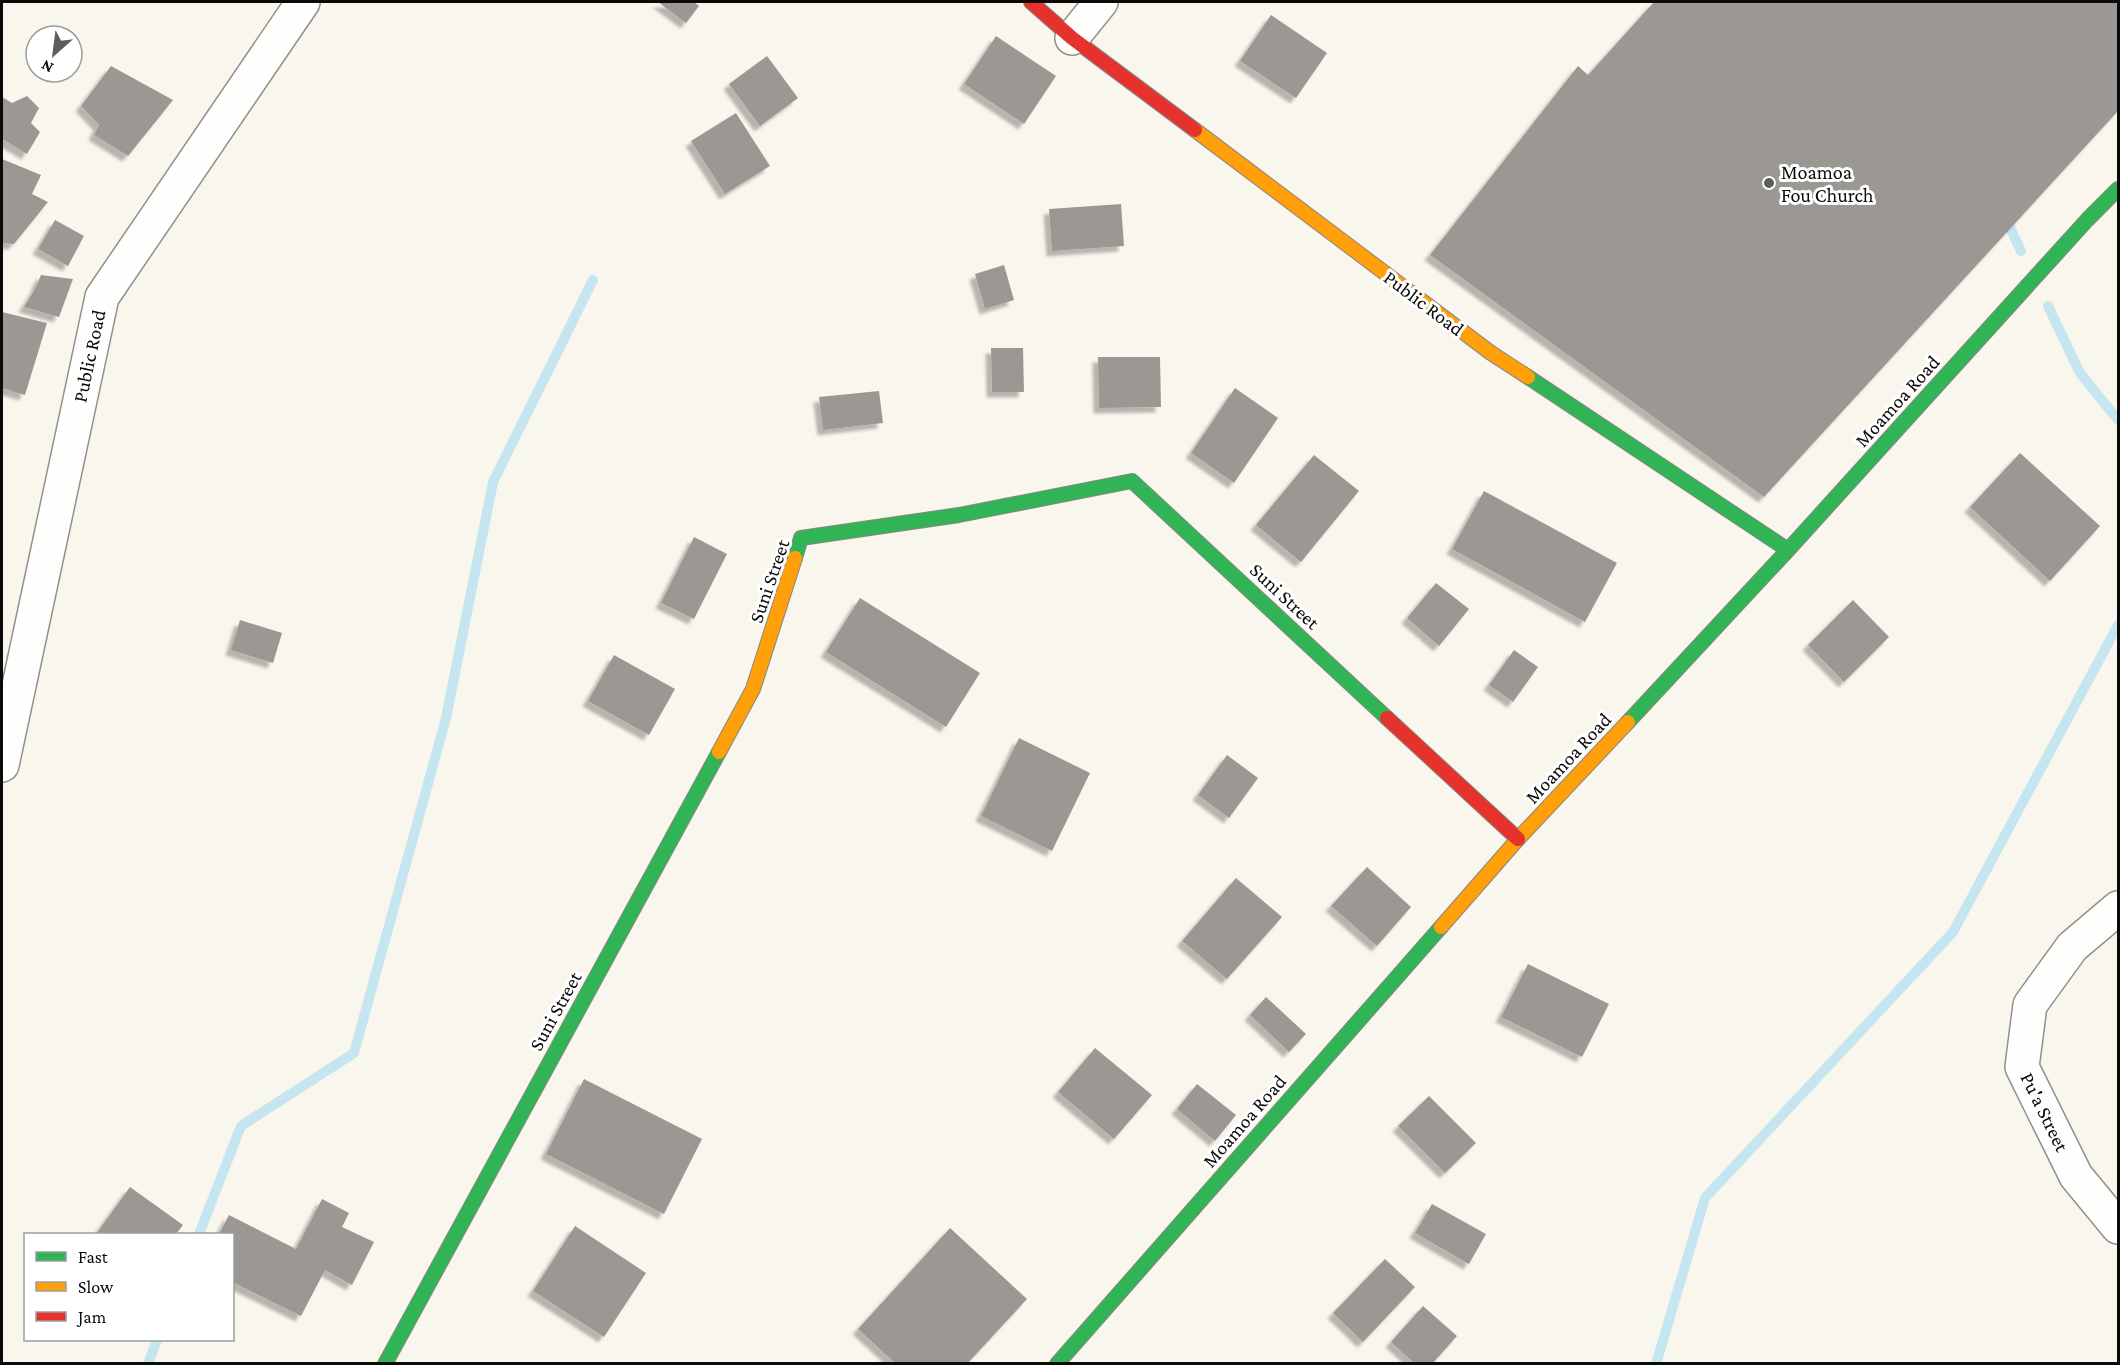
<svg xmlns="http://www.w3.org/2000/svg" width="2120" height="1365" font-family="'Crimson Pro',serif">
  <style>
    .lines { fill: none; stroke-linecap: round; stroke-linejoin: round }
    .stream { stroke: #c5e6f1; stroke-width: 10 }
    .building { fill: #9b9894; filter: url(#shadow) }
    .street-casing { stroke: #92908c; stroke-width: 36 }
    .fast-casing { stroke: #888783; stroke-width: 16 }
    .slow-casing { stroke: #888783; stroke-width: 16 }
    .jam-casing { stroke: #888783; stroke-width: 16 }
    .street { stroke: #fefefc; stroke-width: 33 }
    .fast { stroke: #30b455; stroke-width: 14 }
    .slow { stroke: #ff9f0a; stroke-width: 14 }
    .jam { stroke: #e5322d; stroke-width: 14 }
    .poi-dot { fill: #5e5d59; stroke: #fff; stroke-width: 2 }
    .labels { text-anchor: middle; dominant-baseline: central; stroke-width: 6; stroke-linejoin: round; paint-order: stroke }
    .poi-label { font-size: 20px; fill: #0a0a0a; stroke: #fff; text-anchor: start }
    .street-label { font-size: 20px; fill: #0a0a0a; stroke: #fff }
  </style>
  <defs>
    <filter id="shadow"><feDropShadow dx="-5.5" dy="5.5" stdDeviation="1.5" flood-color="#0004"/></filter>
  </defs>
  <rect width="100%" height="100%" fill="#f9f6ed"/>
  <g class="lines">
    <!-- stream -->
    <path class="stream" d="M2005,217L2021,251
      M2048,306L2080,373L2118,420
      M199,1234L241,1126L354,1053L446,718L493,482L593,280
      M148,1364L157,1340
      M1656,1364L1705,1198L1953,932L2118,625"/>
  </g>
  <!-- building -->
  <path class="building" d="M658,2H694L699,6L686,23Z
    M1654,2H2118V111L1764,497L1430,255L1578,66L1588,75Z
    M1271,15L1327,53L1296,98L1240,61Z
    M996,36L1056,76L1024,124L964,84Z
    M767,56L798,98L760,126L729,84Z
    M111,66L173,100L128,156L94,135L99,125L81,106Z
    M27,96L39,108L31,123L40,132L27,154L2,139V97L12,103Z
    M736,113L770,166L725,194L691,141Z
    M2,159L41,175L32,194L48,202L14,244L2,243Z
    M1121,204L1124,246L1052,251L1049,209Z
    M55,220L84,236L68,266L38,249Z
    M1004,265L1014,300L985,309L975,274Z
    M41,275L73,279L59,317L24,307L35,289Z
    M2,312L47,323L25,395L2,388Z
    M991,348H1023L1024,392H992Z
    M1098,357H1160L1161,407L1099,408Z
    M1235,388L1278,418L1234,483L1191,453Z
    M879,391L883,423L823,430L819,397Z
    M2020,453L2100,526L2050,581L1970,507Z
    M1314,455L1359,491L1301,562L1256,525Z
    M1484,491L1617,563L1585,622L1452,549Z
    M694,537L727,554L694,619L661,603Z
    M1436,583L1469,609L1439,646L1407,618Z
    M860,598L980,673L946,727L826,652Z
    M1853,600L1889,637L1844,682L1808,645Z
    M240,620L282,633L273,663L231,650Z
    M1514,650L1538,667L1513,702L1489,685Z
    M614,655L675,689L649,735L588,701Z
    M1019,738L1090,773L1052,851L981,816Z
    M1227,755L1258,778L1229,818L1198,795Z
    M1367,867L1411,907L1377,946L1331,906Z
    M1236,878L1282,917L1227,979L1182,941Z
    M1528,964L1609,1004L1582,1057L1501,1017Z
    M1266,997L1306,1034L1289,1052L1250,1015Z
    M1095,1048L1152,1095L1114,1139L1058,1092Z
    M584,1079L702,1139L664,1214L546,1154Z
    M1197,1084L1236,1115L1215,1141L1177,1109Z
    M1429,1096L1476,1143L1445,1173L1398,1126Z
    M130,1187L183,1225L176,1234H96Z
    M322,1199L349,1213L342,1227L374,1242L352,1285L325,1270L301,1316L232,1282V1234H219L229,1215L296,1249Z
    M1432,1204L1486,1234L1469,1264L1415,1233Z
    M575,1226L646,1273L604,1337L533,1291Z
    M950,1228L1027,1299L967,1364H896L858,1329Z
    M1385,1259L1415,1287L1363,1342L1333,1313Z
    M1423,1306L1457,1336L1432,1364H1415L1391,1342Z"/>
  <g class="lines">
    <defs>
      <path id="street" d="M1072,38L1101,2
        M2,765L102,297L303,2
        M2118,908L2072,947L2030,1005L2022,1067L2076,1176L2118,1227"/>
      <path id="fast" d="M1528,377L1788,550
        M795,558L801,538L959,515L1132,481L1387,718
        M1628,722L1788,550L2087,220L2118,189
        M385,1364L719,752
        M1057,1364L1441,927"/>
      <path id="slow" d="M1195,130L1491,353L1528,377
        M719,752L753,689L795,558
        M1441,927L1518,839L1628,722"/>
      <path id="jam" d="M1031,2L1072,38L1195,130
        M1387,718L1518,839"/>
    </defs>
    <!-- street casing -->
    <use href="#street" class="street-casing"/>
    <!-- fast casing -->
    <use href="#fast" class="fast-casing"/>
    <!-- slow casing -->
    <use href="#slow" class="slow-casing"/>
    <!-- jam casing -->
    <use href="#jam" class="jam-casing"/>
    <!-- street -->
    <use href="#street" class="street"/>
    <!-- fast -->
    <use href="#fast" class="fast"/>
    <!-- slow -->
    <use href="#slow" class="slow"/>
    <!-- jam -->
    <use href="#jam" class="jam"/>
  </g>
  <!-- markers -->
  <circle class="poi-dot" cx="1769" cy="183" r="6"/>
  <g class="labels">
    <!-- poi labels -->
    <g class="poi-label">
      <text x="1781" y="172">Moamoa<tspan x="1781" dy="23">Fou Church</tspan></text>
    </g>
    <!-- street labels -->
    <g class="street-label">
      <text transform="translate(1424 303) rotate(37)">Public Road</text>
      <text transform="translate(89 356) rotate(-78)">Public Road</text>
      <text transform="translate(1897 401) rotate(-48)">Moamoa Road</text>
      <text transform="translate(769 581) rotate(-71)">Suni Street</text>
      <text transform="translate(1285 596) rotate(43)">Suni Street</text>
      <text transform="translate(1568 758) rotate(-47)">Moamoa Road</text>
      <text transform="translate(555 1011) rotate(-61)">Suni Street</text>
      <text transform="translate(2045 1112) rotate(64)">Pu'a Street</text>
      <text transform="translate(1244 1121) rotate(-49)">Moamoa Road</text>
    </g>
  </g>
  <!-- border -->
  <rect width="2120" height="1365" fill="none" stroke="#0a0a0a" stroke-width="6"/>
  <!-- legend -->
  <rect x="24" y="1233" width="210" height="108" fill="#ffffff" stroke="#9d9d9d" stroke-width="1.5"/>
  <rect x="36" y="1252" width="30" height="9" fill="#30b455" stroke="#9d9d9d" stroke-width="1.5"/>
  <text x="78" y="1263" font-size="18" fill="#0a0a0a">Fast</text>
  <rect x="36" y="1282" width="30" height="9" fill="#ff9f0a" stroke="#9d9d9d" stroke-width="1.5"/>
  <text x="78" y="1293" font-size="18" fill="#0a0a0a">Slow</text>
  <rect x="36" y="1312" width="30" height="9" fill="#e5322d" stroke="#9d9d9d" stroke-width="1.5"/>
  <text x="78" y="1323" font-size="18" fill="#0a0a0a">Jam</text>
  <!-- north arrow -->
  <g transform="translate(54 54) rotate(208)"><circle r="28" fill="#ffffff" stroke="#9d9d9d" stroke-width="1.5"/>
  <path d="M0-4.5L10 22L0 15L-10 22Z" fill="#5e5d59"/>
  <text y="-9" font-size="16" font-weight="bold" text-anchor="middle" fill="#0a0a0a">N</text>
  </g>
</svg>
